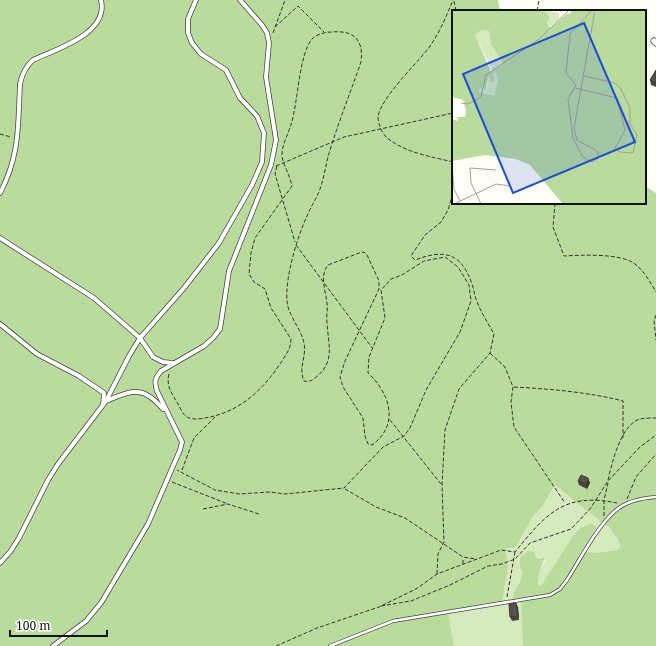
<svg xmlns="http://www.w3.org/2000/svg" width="656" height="646" font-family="'Noto Serif',serif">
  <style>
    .green { fill: #d5ebbd }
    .forest { fill: #b9dc9c; fill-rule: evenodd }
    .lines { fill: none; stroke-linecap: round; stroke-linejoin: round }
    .service-casing { stroke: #444; stroke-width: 4 }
    .pedestrian-casing { stroke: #444; stroke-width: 5.5 }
    .minor-casing { stroke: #444; stroke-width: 7 }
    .path { stroke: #333; stroke-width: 1; stroke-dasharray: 4 2; stroke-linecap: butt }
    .service { stroke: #fff; stroke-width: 2.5 }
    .pedestrian { stroke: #fff; stroke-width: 4 }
    .minor { stroke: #fff; stroke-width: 5.5 }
    .wall { fill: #4d4742 }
    .shaded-wall { fill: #3f3936 }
    .building { fill: #5a524d; stroke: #3f3936 }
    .inset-road { fill: none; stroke: #a09f9a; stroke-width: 1 }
    .view { fill: #1d4ed8; fill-opacity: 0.15; stroke: #1d4ed8; stroke-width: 2 }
    .inset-edge { fill: none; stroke: #111; stroke-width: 2 }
  </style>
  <rect width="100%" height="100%" fill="#fffdf5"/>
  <!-- green -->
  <path class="green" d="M555,485L597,519L609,527L618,540L620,546L617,550C608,551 592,555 584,550L596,530L591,523L580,528L573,536L544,583L541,586H538L539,573L545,560L541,557L537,559L535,557C527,567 512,591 512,602L502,604L503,595L508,568L506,548L517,545L532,518L542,507Z
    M522,601L523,646H454L448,611Z"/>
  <!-- forest -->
  <path class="forest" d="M0,0H498L500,11H453V203H645V186L656,193V646H523L521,601L448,611L454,646H0ZM555,485L597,519L609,527L618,540L620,546L617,550C608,551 592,555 584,550L597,528L591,523L580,528L573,536L541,586H538L539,573L545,557L537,559L534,552L528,551L520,557V568L523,572C521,583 512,590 512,602L502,603L508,568L506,548H513L517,545L532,518L542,507Z"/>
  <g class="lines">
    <defs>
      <path id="service" d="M330,646L393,621L550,595L560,589L567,580C581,558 596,528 615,511C626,501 642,498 656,497"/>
      <path id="pedestrian" d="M0,193C20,156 18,124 20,84C22,74 25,67 33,60C56,49 109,34 101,0
        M0,238L94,298L140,338L153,357L163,362L173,363
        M0,324L37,354L79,376L104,393L103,405
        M106,401C133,390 143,385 163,409
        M0,563L10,552L19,538L48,480L58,464L106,401L129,356L140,338L184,288L219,243L252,185L262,162L264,133L257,116L240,98L226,70L201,54L192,43L188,33V19L196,0
        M53,646L86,621L101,603L148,524L180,450L182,442L157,391C154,382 155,378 161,371L204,346L213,338L220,329L229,271L271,165L276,140L266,77L269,43L267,33L262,25L240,0"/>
      <path id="minor" d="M654,41L656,43"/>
    </defs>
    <!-- service casing -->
    <use href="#service" class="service-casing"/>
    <!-- pedestrian casing -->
    <use href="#pedestrian" class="pedestrian-casing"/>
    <!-- minor casing -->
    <use href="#minor" class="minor-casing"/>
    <!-- path -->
    <path class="path" d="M454,1L456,11
      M537,11L539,0
      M275,27L298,6L324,32
      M273,33L285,0
      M0,134L11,137
      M453,162C433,157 407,153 390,140C383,136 378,125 378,117C380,99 416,64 428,49C439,34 446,17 453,0
      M276,166L344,137L453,113
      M277,166L275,174L295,242
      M555,203L553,227L564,256C582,255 621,253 635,264C645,272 650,282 656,292
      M296,245L373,349
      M656,315L654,321L656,340
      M490,353L505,367L513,387L511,402L514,427L565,503
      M169,374C166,385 171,393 177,402C180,407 182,414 187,417C192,420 200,419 205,418C240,412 263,390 282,361C286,354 291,349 291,339L271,308L265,289L254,282L249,274L251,253L255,238L292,186C290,176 284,166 282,157C281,147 288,134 291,125C298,103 299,54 312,39C317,34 325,32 332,32C353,30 364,39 361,62C351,91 340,118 331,147C326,161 325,175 320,189C317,198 311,206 307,216C297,238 285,277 287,301C288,316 301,328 304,343C307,356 298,368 304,381C309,382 311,381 315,378C336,362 328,345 327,322C326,316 328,310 327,304C326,291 319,276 328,265L359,253L364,252L367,255L379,281V289L345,361L340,377L343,387L363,418L365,436L368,444L372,445C400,425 390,393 368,373L369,357L385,318L381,290L391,279L402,275L424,261L445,257L458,267L469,285L471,301L460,332L426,390L410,428L404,436L383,447L344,488L285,494L270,492L239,494L215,490L177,470
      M514,387C550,389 588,392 623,401V438
      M390,420L441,484
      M182,470L194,438L215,417
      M608,480C612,463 621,424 640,419C645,418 651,418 656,418
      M172,482L228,504
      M345,489L376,507L405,518L463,557L476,559
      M627,499L636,477L656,454
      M203,509L228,504L259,514
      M604,516V500L608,483
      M463,564V558
      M437,574L438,554L444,542L442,485L445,430L459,389L490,353L494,334C488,323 480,311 476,299C474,294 474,289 472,284C461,252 444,249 415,260L411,256L425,235L441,222L448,210L453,193
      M507,597L515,552
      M381,606L411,601L450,585L488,566L502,564L515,559L530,543L571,529L590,509L608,481L640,447L656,435
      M276,646L317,628L379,607L416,589L437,574L501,550L515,552C546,514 564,492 617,503"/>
    <!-- service -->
    <use href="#service" class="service"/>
    <!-- pedestrian -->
    <use href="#pedestrian" class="pedestrian"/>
    <!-- minor -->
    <use href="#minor" class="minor"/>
  </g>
  <!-- wall -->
  <path class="wall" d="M656,70V87L651,85L650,80Z
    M588,478L590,483L587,489L579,485L578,481Z
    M518,607L519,620L512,621L510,617Z"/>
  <!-- shaded-wall -->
  <path class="shaded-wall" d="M588,478L590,483L587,489L586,484Z
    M516,603L518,607L519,620L518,616Z"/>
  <!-- building -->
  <path class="building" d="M656,70V84L650,80Z
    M581,475L588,478L586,484L578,481Z
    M516,603L518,616L510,617L509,604Z"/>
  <!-- overview -->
  <g transform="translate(452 10)">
    <rect width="194" height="194" fill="#fffdf5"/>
    <path d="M92,0L107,3V9L97,17L95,13L98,8ZM30,20L37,21L39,35L52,54L43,62L46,71L42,86L25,80L31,76L35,78L37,66L38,72L41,67V62L23,25Z" fill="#d5ebbd"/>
    <path d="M0,0H92L98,8L95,13L98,18L116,3L118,5L119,0H141L143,3L144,0H194V194H111L78,155L64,149L33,145L0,151V109L5,111L6,108L3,107H13L14,100L11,90L0,87ZM30,20L37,21L39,35L52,54L39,62L23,25ZM42,60L46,70L42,86L26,81L31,76L33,81L37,66L38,72H42Z" fill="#b9dc9c" fill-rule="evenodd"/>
    <path class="inset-road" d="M140,0L118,24L114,63L124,75L116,89L121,128L131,147L141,152L147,147L145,141L125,130L122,118L143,0M123,78L165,88L173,120L163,138L168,142L181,143L185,125L178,114V98L169,79L163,73L132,66M9,93L15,94L25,90L29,86L34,65L87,29L117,0M0,155L2,179L8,191M2,194L44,174L58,176M29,194L19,173L18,158L44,160"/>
    <path class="view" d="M132,13L183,132L61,183L11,64Z"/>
    <rect width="194" height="194" class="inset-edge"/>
  </g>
  <!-- scale -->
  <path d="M10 630v6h97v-6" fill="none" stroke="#111111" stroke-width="2"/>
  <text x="16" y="630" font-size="12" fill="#111111" stroke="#ffffff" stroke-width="3" paint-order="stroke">100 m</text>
</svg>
